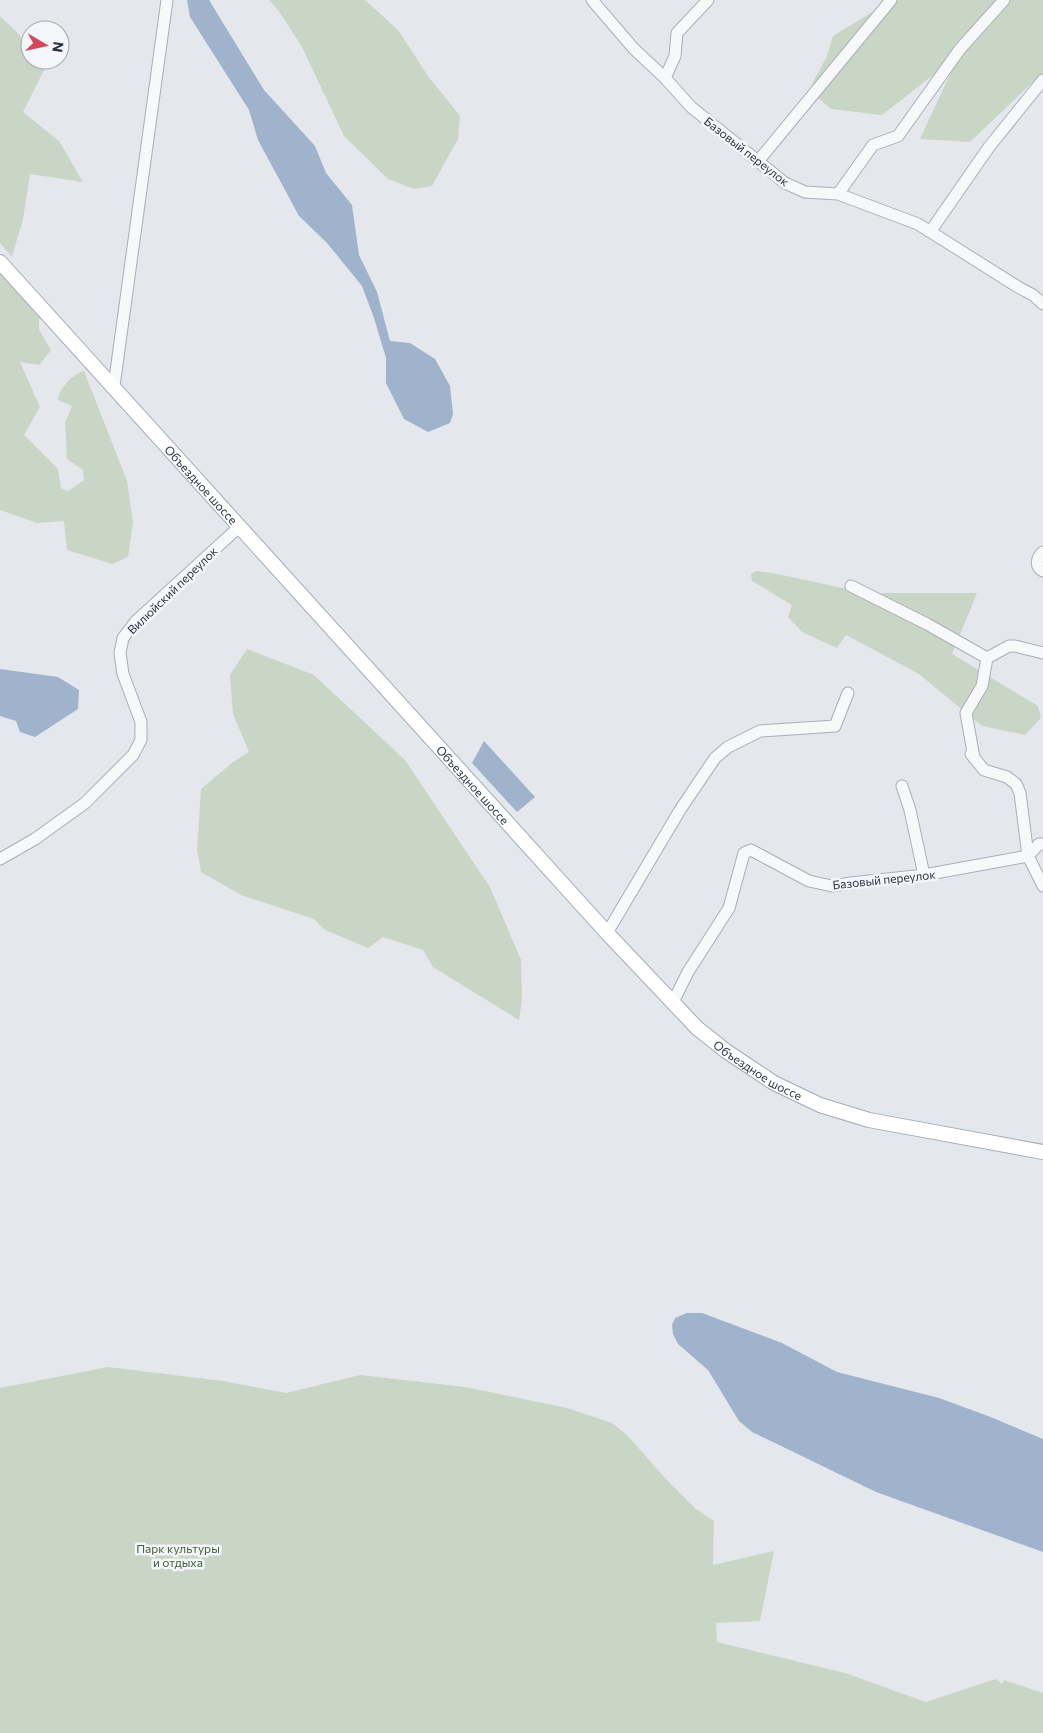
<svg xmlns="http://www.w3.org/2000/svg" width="1043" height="1733" font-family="Commissioner,sans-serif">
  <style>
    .green { fill: #c9d6c5 }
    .water { fill: #9fb4cc }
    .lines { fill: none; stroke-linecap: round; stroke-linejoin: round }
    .minor-casing { stroke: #a9aeb7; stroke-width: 13 }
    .major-casing { stroke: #a3abb8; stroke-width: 16 }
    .minor { stroke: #f7f8fa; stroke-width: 11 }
    .major { stroke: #fff; stroke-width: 14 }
    .labels { text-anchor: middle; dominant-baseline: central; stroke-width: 5; stroke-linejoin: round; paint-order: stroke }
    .street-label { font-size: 12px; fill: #2b3445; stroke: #f4f6f9 }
    .park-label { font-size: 12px; fill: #3f6138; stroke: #f4f6f9 }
  </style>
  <rect width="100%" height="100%" fill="#e4e7ec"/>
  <!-- green -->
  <path class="green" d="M269,0H365L398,30L428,76L460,116L458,139L432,186L414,189L388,179L344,136L302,47L278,10Z
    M887,0H1043V85L1037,78L970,142L920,139L959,55L882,115L831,109L815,95L812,84L827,56L833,36L879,8Z
    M0,16C13,29 30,41 30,60H37L44,70L23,112L59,141L83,182L30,174L23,219L12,257L0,243Z
    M0,271L39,313V330L51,350L39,365L20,362L40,407L24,435L58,469L61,488L68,491L84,480L83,470L67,459L65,423L72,406L58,400C59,388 73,374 84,371L127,481L133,522L128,557L112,564L67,550L64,521L37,523L0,510Z
    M756,571L773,573L865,593H977L952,654L1038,706L1041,718L1025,735L982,726L919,674L846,635L837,648L802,632L788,617L792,605L752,581L751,574Z
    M247,649L314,675L405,760L490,887L521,960L522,999L519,1020L433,967L423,950L383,937L368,948L325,930L314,919L241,895L201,872L197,849L201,789L233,762L249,752L233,714L230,675Z
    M108,1367L223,1381L286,1393L360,1375L465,1387L567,1408L612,1423L627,1435L666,1479L696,1509L714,1521L713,1565L774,1551L760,1621L716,1623L717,1642L845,1673L926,1702L996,1679L1002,1684L1004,1680L1043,1693V1733H0V1388Z"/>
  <!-- water -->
  <path class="water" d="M187,0H209L264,90L315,146L326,173L352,205L359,255L377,292L390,341L410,343L435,359L450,386L453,414L450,423L428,432L404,419L386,383V358L374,318L362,286L327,243L299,216L258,140L249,110L190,17Z
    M0,669L58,677L79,690L78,709L35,737L20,732L16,721L0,716Z
    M484,741L535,797L517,812L472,763Z
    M687,1313H702L782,1343L837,1372L939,1398L988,1416L1043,1439V1552L876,1492L752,1432L739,1421L708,1370L678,1344L673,1334L672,1325L675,1318Z"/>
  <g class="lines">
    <defs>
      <path id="minor" d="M592,0L634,49L665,78L691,107L785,183L805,192L838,194L918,224L1018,287L1033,295L1043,304
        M665,78L675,56L677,33L708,0
        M759,160L891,0
        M838,194L873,145L898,136L960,49L1004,0
        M930,232L989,147L1043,80
        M114,386L167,0
        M1043,552C1037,557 1034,566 1043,571
        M851,586L927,624L987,658L982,686L966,713L974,758
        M987,658L1009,646H1015L1043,653
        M971,754L984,770L1007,777L1016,784L1020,793L1028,856L1043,886
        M902,786L910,810L924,875
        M0,859L35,839L85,803L133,755L141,740V722L123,674L120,653L123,638L136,621L239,527
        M607,933L680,810L715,758L728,747L760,731L835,726L848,693
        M673,1002L688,972L729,908L744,853L751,850L809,881L832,886L851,883L924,875L1028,856L1039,844H1043"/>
      <g id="major">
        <path id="s1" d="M0,262L608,934L697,1028L726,1051L774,1083L820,1105L869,1120L1043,1152"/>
      </g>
    </defs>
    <!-- minor casing -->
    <use href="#minor" class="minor-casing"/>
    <!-- major casing -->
    <use href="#major" class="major-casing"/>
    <!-- minor -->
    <use href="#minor" class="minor"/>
    <!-- major -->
    <use href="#major" class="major"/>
  </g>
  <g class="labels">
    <!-- street labels -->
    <g class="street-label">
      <text transform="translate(747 151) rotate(38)">Базовый переулок</text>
      <text stroke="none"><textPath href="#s1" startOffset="300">Объездное шоссе</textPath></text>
      <text transform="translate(172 590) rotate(-44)">Вилюйский переулок</text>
      <text stroke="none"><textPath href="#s1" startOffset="705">Объездное шоссе</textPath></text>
      <text transform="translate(884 879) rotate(-6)">Базовый переулок</text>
      <text stroke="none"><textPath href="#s1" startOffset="1110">Объездное шоссе</textPath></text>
    </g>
    <!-- park labels -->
    <g class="park-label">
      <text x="178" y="1548">Парк культуры<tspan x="178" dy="14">и отдыха</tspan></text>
    </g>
  </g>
  <!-- north arrow -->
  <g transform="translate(45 45) rotate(99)"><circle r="24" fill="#f4f6f9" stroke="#a4a8b1"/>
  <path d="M0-4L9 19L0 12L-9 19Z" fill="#d1495b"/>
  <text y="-8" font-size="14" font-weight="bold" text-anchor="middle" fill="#2b3445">N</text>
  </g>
</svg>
